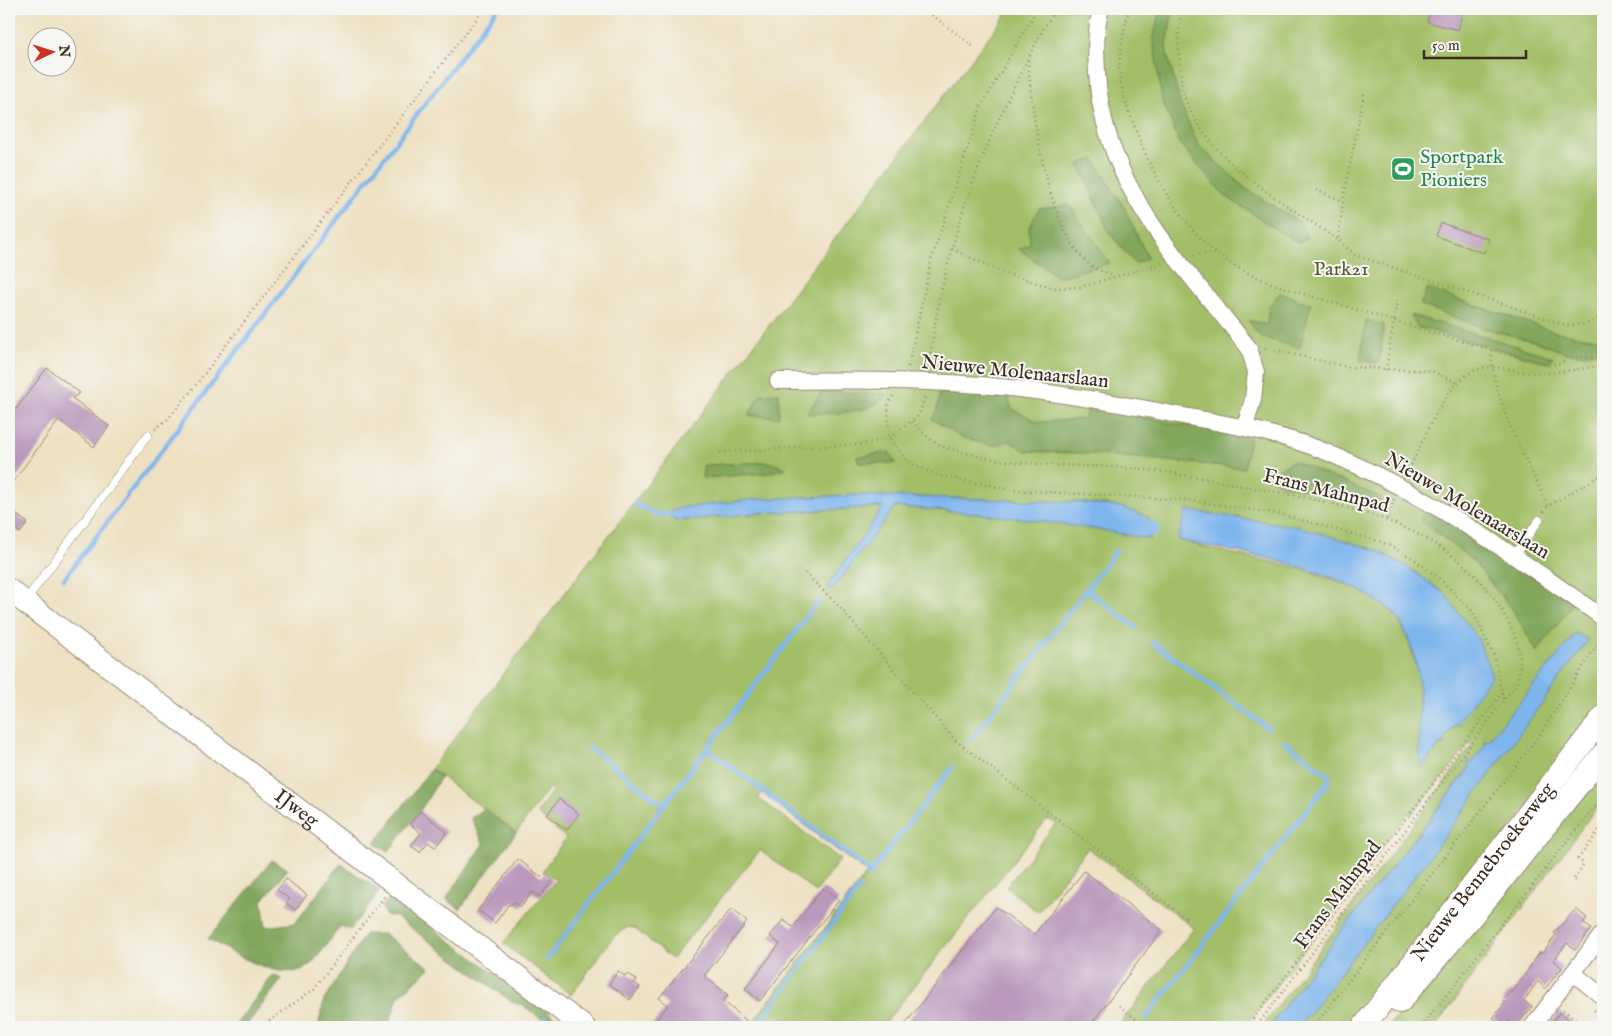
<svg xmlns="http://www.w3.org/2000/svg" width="1612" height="1036" font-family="'IM FELL English',serif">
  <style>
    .green { fill: #a2bf67; stroke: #6e7442; fill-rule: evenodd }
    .forest { fill: #81a65c; stroke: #5e683d }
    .water { fill: #7eb5ed; stroke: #5c7086 }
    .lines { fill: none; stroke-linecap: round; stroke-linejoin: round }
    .stream { stroke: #7eb5ed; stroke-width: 4.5 }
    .canal { stroke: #7eb5ed; stroke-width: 14 }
    .building { fill: #b998bc }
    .lane-casing { stroke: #948670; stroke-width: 9 }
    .street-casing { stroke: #948670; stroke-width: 18 }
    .secondary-casing { stroke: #948670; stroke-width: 24 }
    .path { stroke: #948670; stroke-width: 2.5; stroke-dasharray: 1 4; stroke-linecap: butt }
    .lane { stroke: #fff; stroke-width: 8 }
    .street { stroke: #fff; stroke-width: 16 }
    .secondary { stroke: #fff; stroke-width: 22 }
    .labels { text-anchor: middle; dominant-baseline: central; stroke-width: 4; stroke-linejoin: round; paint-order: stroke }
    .leisure-label { font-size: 20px; fill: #27864d; stroke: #f6f6f2; text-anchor: start }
    .park-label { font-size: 20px; fill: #5a5734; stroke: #f6f6f2 }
    .street-label { font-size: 20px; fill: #3b2a1e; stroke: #f6f6f2 }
  </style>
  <rect width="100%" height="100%" fill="#f6f6f2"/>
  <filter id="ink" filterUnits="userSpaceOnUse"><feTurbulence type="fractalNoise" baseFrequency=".02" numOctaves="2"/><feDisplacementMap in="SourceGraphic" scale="10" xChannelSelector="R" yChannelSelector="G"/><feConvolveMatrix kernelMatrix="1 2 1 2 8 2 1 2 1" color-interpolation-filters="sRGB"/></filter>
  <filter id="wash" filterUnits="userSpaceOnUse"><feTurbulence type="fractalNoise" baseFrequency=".0096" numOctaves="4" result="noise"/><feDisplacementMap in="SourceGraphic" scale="20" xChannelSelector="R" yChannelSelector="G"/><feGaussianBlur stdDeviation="1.12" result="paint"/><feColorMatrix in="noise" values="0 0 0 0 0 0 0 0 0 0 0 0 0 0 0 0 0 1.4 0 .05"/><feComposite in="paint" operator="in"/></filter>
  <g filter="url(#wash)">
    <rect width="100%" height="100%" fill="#eee1c2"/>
    <!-- green -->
    <path class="green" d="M1010,9H1603V609L1599,623L1603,629V704L1596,717L1357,1027H1296L1588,640L1576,633L1487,742L1484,740L1485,745L1472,764L1468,761L1467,763L1470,766C1405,854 1332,937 1270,1027H1262L1473,744L1471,742L1412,815L1408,813L1245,1027H1118L1194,928L1088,848L1038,912L1006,887L1056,823L1047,819L882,1027H749L867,873L762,793L758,798L840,859L816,892L760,850L672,959L634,928L628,927L613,937L571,995L503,943L556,880L543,870L566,838L537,813L553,790L549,788L516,833L431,769ZM856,495L1074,502L1121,507L1150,538L1079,525L975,512L894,507L831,591L827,587L884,507L759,513L675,521L756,499ZM1178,540L1376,550L1403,564L1444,593L1460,725L1457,723L1443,741L1445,743L1444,746L1441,744L1421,768C1416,735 1423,703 1417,670C1413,651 1406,629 1394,614C1389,607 1377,601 1370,596C1310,562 1242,560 1178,540Z
      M1603,764V799L1435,1027H1388Z"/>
    <!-- forest -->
    <path class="forest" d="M1161,9H1173L1166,49L1181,106L1198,145L1245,188L1302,224L1307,239L1298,242L1288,237L1224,195L1180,144L1162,100L1155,52L1153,39Z
      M1094,159L1123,206L1148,258L1135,264L1109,232L1079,164Z
      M1069,205L1110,263L1058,277L1019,249L1030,244L1029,228L1039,209Z
      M1427,289L1556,332C1572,334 1587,339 1603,338V351L1582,354L1567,353L1537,342L1487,329L1420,305Z
      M1280,293L1311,304L1300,348L1260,337L1248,320L1267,325L1269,306Z
      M1411,315L1553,357L1549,363L1417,327Z
      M1366,320L1384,325L1379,363L1360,361Z
      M940,388L1008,396L1012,409L1039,422L1084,419L1089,407L1250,438L1244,468L1093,454L1026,451L1009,441L993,446L960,437L932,419L937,410Z
      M822,391L886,394C876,415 829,413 807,414Z
      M779,393V417L749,416L759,395Z
      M889,452L896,463H859L857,457Z
      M1294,461L1382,498L1379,506L1282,485L1266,475Z
      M768,462L786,468L768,473L702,478L704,465Z
      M1425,508L1573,603L1537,652L1513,610L1472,560L1420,520Z
      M431,769L441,777L420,811L388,852L375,843Z
      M484,809L516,833L460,909L446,899L484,844L471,818Z
      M272,860L288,869L262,901L266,927L295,923L341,864L380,891L350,930L341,926C331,938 322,952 312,963C286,988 233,952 208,939Z
      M390,897L568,1027H552L523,1005L512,1002L396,917L385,915L382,906Z
      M365,934H384L430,968L398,997L388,1027H318L324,1000Z
      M273,975L282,979L245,1027H234Z"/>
    <!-- water -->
    <path class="water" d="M856,495L1074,502L1121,507L1148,517L1150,539C1065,523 981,512 895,507L831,591L827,587L883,507L759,513L675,521L667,515L679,508L756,499Z
      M1186,510L1299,527L1376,550L1403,564L1444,593L1478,639L1492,676L1459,721L1461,723L1460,725L1456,723L1443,741L1445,743L1444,746L1440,744L1421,769C1416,736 1422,703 1417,670C1414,651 1406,630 1395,614C1391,610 1384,606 1380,603C1325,564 1243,554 1178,540Z
      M1576,633L1588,640L1429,858L1299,1027H1270C1332,937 1405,854 1470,767L1467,763L1468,761L1472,763L1485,745L1484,740L1487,742Z"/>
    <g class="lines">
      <!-- stream -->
      <path class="stream" d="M636,504L654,514L672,515
        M64,579L497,9
        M1087,590L1135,627
        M1152,642L1268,728
        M970,741L1116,551
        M589,747L663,805
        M707,749L871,872
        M868,876L952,768
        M547,959L818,602
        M545,1018L558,1027
        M1146,1018L1329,781L1328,775L1284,741
        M756,1027L859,888"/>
      <!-- canal -->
      <path class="canal" d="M1132,522L1153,529"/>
    </g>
    <g id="blocks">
      <!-- building -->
      <path class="building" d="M1430,9H1463L1458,30L1427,22Z
        M1441,223L1489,239L1484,253L1436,236Z
        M47,368L80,393L72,398L109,426L94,447L59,420L9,487V403L16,409Z
        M9,509L28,523L20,533L9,524Z
        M559,799L579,814L567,830L547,815Z
        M420,811L447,832L435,847L428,842L420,852L411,846L421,833L410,824Z
        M518,859L541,877L544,874L553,880L540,897L532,892L521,907L514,902L511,905L509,904L495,923L478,910Z
        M1084,871L1162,930L1089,1027H903L996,907L1034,935Z
        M286,879L307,895L295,910L286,903L290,899L277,890Z
        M823,888L839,900L760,1001L745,989L780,944L770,936L783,920L793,927Z
        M731,909L747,922L704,976L728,995L723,1001L746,1020L740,1027H651L668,1005L659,998Z
        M1576,909L1587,918L1583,923L1591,929L1575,950L1567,943L1554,960L1562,968L1545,989L1538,981L1524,1001L1532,1007L1516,1027L1508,1021L1504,1027L1493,1018L1505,1003L1502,1001L1511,991L1513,992L1540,952L1542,954L1556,935L1554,933Z
        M618,971L625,976L627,973L637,980L634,983L640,987L630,1000L609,984Z
        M1560,1012L1579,1027H1548Z"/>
    </g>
  </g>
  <g filter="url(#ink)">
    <use href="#blocks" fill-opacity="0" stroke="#948670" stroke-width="1"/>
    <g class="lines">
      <defs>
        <path id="lane" d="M1514,556L1539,520
          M26,600L148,435"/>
        <path id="street" d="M1101,9C1095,29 1096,52 1097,73C1103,186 1182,264 1249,348L1256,372L1253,399L1245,427
          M778,381C845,380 914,380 981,385C1047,391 1113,402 1178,415C1227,424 1285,434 1331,454C1429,495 1517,557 1603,618
          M1573,973L1603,997
          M1532,1027L1603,933"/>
        <g id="secondary">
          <path id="s1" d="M9,590L584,1027"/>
          <path d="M1400,1002L1499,884L1603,754"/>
          <path id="s2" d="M1363,1027L1603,717"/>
        </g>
      </defs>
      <!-- lane casing -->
      <use href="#lane" class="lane-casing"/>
      <!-- street casing -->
      <use href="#street" class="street-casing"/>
      <!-- secondary casing -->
      <use href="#secondary" class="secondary-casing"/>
      <!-- path -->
      <path class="path" d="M924,9L974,47
        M1129,9C1124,30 1118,54 1120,76C1122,95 1133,123 1140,141C1156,182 1183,224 1216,253C1251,282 1303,293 1345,306C1413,327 1480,347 1549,365L1559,364L1569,357H1603
        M1183,9C1177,26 1178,48 1180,66C1181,74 1181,84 1183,92C1203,160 1284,202 1338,240
        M1028,60C1032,114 1047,234 1093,267C1099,271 1108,273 1114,275
        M1364,94L1343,201L1338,240L1355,255L1569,326L1588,323L1603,316
        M1316,190L1343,201
        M952,249L1004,273L1054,288L1081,287L1162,263
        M1194,255L1217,253
        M1265,348L1348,367L1432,371L1458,383
        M1492,350C1489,395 1529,464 1548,506
        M908,367L931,261L981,107L1037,9
        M929,368C940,264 975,162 1023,69C1033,48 1043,28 1056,9
        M1386,370L1397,299
        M893,396L888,404L889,438L908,462L940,476L1013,490L1187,500L1280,514L1382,542L1414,559L1440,579L1473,612L1494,656L1502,693
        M912,422C920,429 928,439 938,444C944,448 953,449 959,451C1017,469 1080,463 1139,469C1178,473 1217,481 1255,488C1346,505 1448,523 1501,609C1516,635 1527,657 1515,686L1256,1027
        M155,429L168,419L192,390L484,9
        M720,452L863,444L889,438L919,415L925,396
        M1407,474C1422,445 1445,379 1478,369C1496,363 1517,373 1535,373C1558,373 1581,369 1603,365
        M1544,512L1548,506L1603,474
        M1387,519L1394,499
        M805,573L835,602L955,740L1186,918
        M1599,597L1603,584
        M1576,881L1573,880L1584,864L1578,859L1603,825
        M1119,1006L1147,1027
        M1563,1010L1585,1027
        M1594,1010L1602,1023
        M1583,1024L1602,1023
        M261,1027L314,989L384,897
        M1247,1027L1502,693L1504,700
        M1313,1027L1539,736L1603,635
        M1421,1027L1603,796
        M1461,1027L1463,1024"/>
      <!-- lane -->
      <use href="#lane" class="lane"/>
      <!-- street -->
      <use href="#street" class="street"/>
      <!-- secondary -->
      <use href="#secondary" class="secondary"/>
    </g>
  </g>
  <!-- icons -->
  <defs>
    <symbol id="stadium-square" viewBox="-11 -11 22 22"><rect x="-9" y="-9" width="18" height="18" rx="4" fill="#2e9e5b" stroke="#f6f6f2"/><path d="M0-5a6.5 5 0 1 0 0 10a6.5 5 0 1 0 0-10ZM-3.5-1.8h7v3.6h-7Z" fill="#fff"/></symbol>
  </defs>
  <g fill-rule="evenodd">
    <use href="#stadium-square" x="1389" y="155" width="28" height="28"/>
  </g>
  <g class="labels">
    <!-- leisure labels -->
    <g class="leisure-label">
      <text x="1420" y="157">Sportpark<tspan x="1420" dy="23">Pioniers</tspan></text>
    </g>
    <!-- park labels -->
    <g class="park-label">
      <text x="1341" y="269">Park21</text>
    </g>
    <!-- street labels -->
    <g class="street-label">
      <text transform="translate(1015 372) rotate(6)">Nieuwe Molenaarslaan</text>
      <text transform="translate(1326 491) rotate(14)">Frans Mahnpad</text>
      <text transform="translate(1467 506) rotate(31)">Nieuwe Molenaarslaan</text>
      <text stroke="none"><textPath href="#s1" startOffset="361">IJweg</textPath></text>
      <text stroke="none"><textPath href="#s2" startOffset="196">Nieuwe Bennebroekerweg</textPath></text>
      <text transform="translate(1338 895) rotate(-53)">Frans Mahnpad</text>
    </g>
  </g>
  <!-- margin -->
  <rect width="1612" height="1036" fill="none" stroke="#f6f6f2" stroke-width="30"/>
  <!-- north arrow -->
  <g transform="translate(52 52) rotate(86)"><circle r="24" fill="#f6f6f2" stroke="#aba49d"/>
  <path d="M0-4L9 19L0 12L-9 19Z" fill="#c8321e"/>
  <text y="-8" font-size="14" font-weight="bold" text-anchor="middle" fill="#3b2a1e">N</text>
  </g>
  <!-- scale -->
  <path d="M1424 50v8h102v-8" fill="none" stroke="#3b2a1e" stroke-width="2.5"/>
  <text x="1432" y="50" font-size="15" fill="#3b2a1e" stroke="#f6f6f2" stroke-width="4" paint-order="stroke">50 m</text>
</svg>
